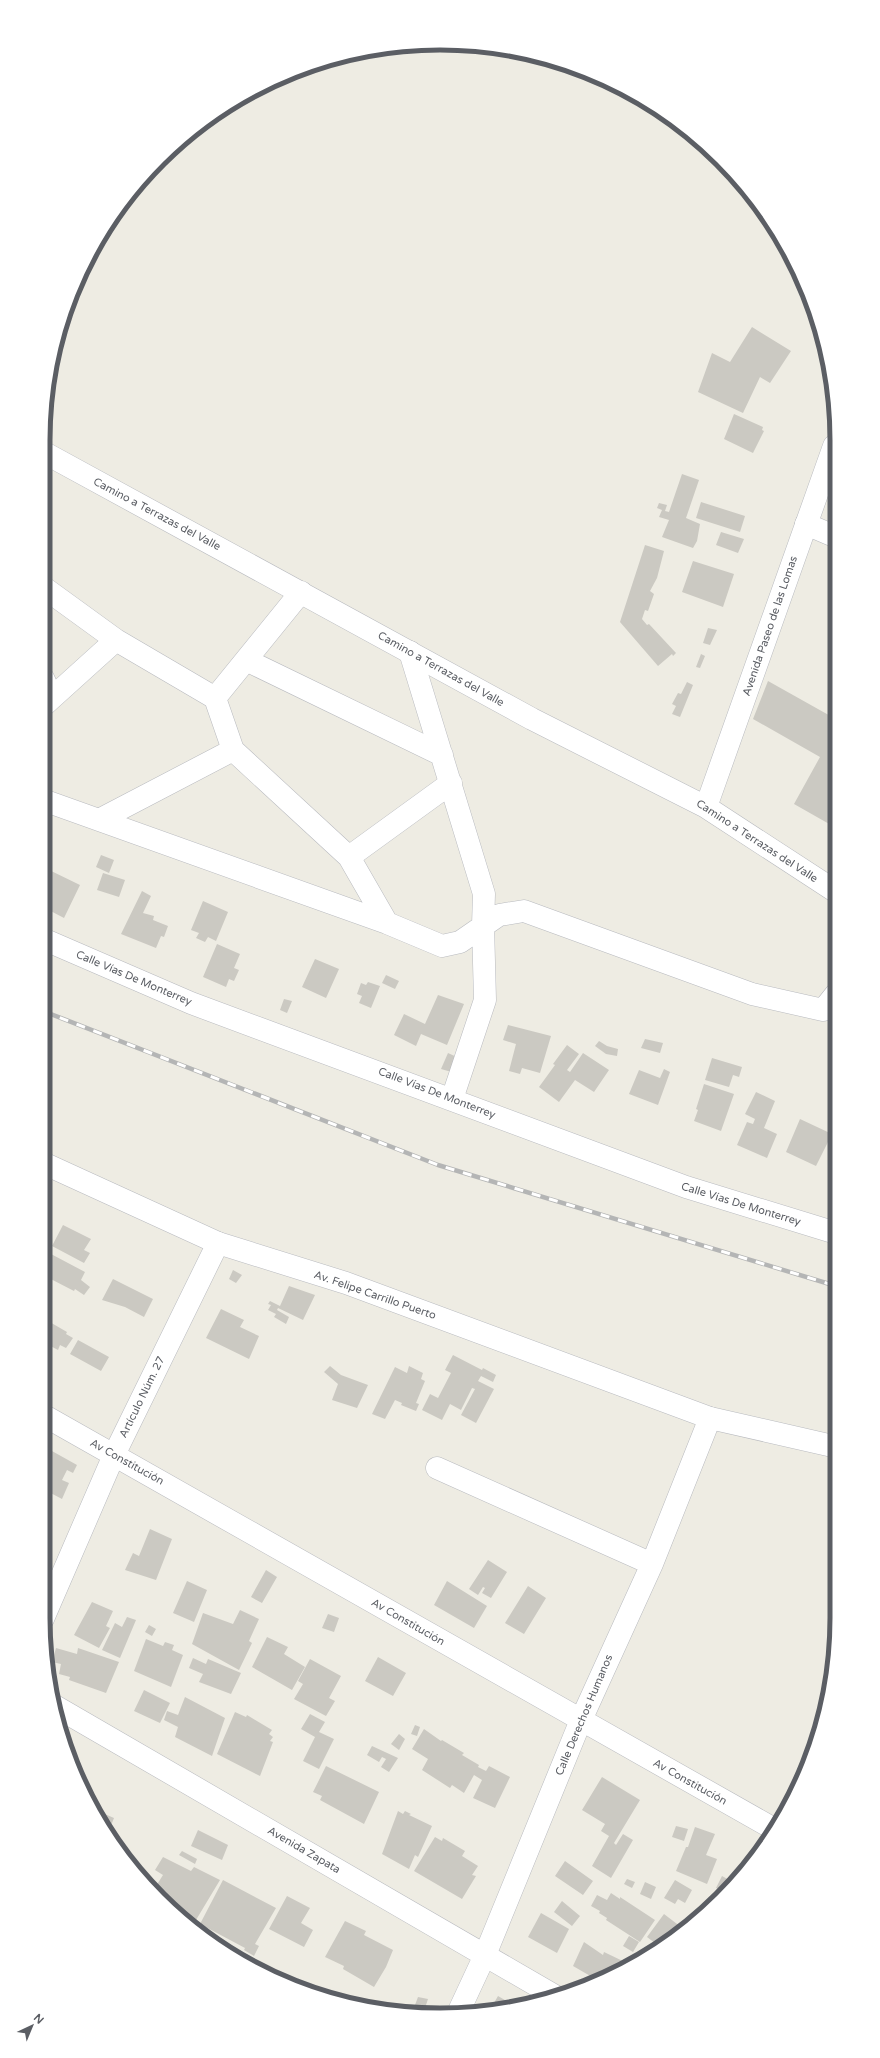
<svg xmlns="http://www.w3.org/2000/svg" width="880" height="2058" font-family="'Varela Round',sans-serif">
  <style>
    .building { fill: #cbc9c2 }
    .lines { fill: none; stroke-linecap: round; stroke-linejoin: round }
    .minor-casing { stroke: #b8babf; stroke-width: 23 }
    .tertiary-casing { stroke: #b8babf; stroke-width: 23 }
    .minor { stroke: #fff; stroke-width: 22 }
    .tertiary { stroke: #fff; stroke-width: 22 }
    .rail-casing { stroke: #b4b5b5; stroke-width: 4.5 }
    .rail { stroke: #fff; stroke-width: 3; stroke-dasharray: 9; stroke-linecap: butt }
    .labels { text-anchor: middle; dominant-baseline: central; stroke-width: 4; stroke-linejoin: round; paint-order: stroke }
    .street-label { font-size: 11px; fill: #5b5e64; stroke: #fff }
    .rim { fill: none; stroke: #5b5e64; stroke-width: 5 }
  </style>
  <rect width="100%" height="100%" fill="#eeece3"/>
  <!-- building -->
  <path class="building" d="M752,327L791,351L770,383L760,377L743,413L698,392L712,353L730,362Z
    M734,414L763,427L762,430L764,431L753,453L724,439Z
    M682,474L699,480L686,518L700,524L697,541L693,548L662,537L669,520L659,517L662,510L657,508L659,503L667,505L665,511L669,512Z
    M701,502L745,516L740,532L696,518Z
    M721,532L744,539L738,553L716,545Z
    M645,545L664,551L657,578L650,591L654,594L648,611L645,610L642,619L647,625L649,624L676,653L673,656L672,654L658,666L620,622Z
    M693,561L734,574L723,607L682,592Z
    M708,628L717,630L710,645L703,643Z
    M701,654L705,656L700,668L696,667Z
    M768,681L834,718L835,818L831,825L794,804L820,757L753,719Z
    M687,682L693,685L680,717L672,714L676,706L672,704L678,693L681,694Z
    M101,855L114,860L109,873L96,867Z
    M43,867L80,885L64,918L43,907Z
    M103,873L125,880L119,897L97,890Z
    M142,891L151,896L143,913L154,916L153,920L168,926L164,937L161,936L156,948L121,934Z
    M203,901L228,912L216,941L208,937L205,942L196,938L199,933L191,930Z
    M217,944L240,954L234,968L239,970L234,981L229,979L226,987L203,977Z
    M315,959L339,969L326,998L302,987Z
    M386,975L399,981L395,989L382,983Z
    M368,982L380,986L371,1008L359,1003L362,996L357,994L361,983L366,985Z
    M438,995L464,1004L447,1045L421,1034L416,1046L394,1035L404,1014L425,1024Z
    M284,999L292,1001L287,1013L280,1010Z
    M508,1025L551,1036L540,1073L522,1068L520,1074L509,1071L516,1044L503,1040Z
    M645,1039L663,1043L660,1053L641,1048Z
    M599,1041L607,1046L618,1049L617,1056L606,1054L595,1046Z
    M567,1045L579,1054L567,1070L570,1072L583,1053L609,1070L594,1092L575,1080L559,1102L539,1087L555,1065L553,1064Z
    M448,1053L461,1059L455,1073L441,1069Z
    M712,1058L742,1067L739,1077L733,1075L729,1087L705,1080Z
    M664,1069L670,1072L658,1105L629,1094L639,1070L660,1078Z
    M704,1084L734,1094L721,1131L694,1121L698,1110L696,1109Z
    M756,1092L775,1101L764,1128L777,1134L767,1158L737,1145L747,1122L753,1124L755,1119L745,1114Z
    M800,1119L832,1134L816,1166L786,1152Z
    M63,1225L91,1239L84,1250L90,1253L84,1263L52,1246Z
    M51,1254L85,1272L81,1280L90,1287L84,1295L75,1289L74,1291L43,1275V1270Z
    M233,1270L242,1275L236,1283L229,1279Z
    M113,1279L153,1299L144,1317L125,1307L102,1300Z
    M289,1286L315,1295L303,1320L278,1308L277,1310L289,1317L286,1324L274,1317L276,1314L268,1310L271,1305L268,1304L270,1301L280,1306Z
    M221,1309L244,1320L240,1327L259,1336L249,1359L206,1338Z
    M48,1321L67,1332L66,1334L73,1338L66,1348L60,1345L58,1350L43,1342V1330Z
    M78,1340L109,1357L101,1371L70,1354Z
    M453,1355L482,1370L483,1368L496,1375L493,1382L481,1376L478,1381L494,1389L476,1423L461,1415L475,1389L472,1388L461,1410L450,1404L442,1420L422,1410L430,1394L438,1398L451,1373L445,1370Z
    M330,1366L341,1375L368,1385L357,1408L332,1400L338,1384L324,1372Z
    M409,1366L423,1373L421,1379L425,1381L416,1403L419,1404L416,1411L401,1405L402,1403L395,1400L385,1419L372,1414L395,1367L407,1373Z
    M43,1446L77,1465L73,1473L67,1470L62,1480L69,1483L62,1499L43,1489Z
    M150,1529L172,1539L156,1580L125,1570L133,1553L139,1556Z
    M488,1560L507,1572L491,1598L482,1593L485,1588L483,1587L478,1595L469,1589Z
    M266,1570L277,1577L262,1603L251,1597Z
    M187,1581L207,1590L194,1622L173,1613Z
    M447,1581L487,1606L474,1628L434,1605Z
    M528,1586L546,1598L524,1634L505,1623Z
    M92,1602L113,1611L106,1626L110,1628L99,1648L74,1635Z
    M240,1610L259,1619L249,1641L252,1643L239,1670L192,1644L203,1613L233,1624Z
    M328,1614L339,1618L334,1632L322,1628Z
    M127,1617L136,1620L120,1658L102,1650L115,1623L122,1627Z
    M149,1625L156,1629L152,1636L145,1632Z
    M267,1637L288,1647L284,1654L305,1667L292,1690L252,1667Z
    M146,1639L163,1646L165,1642L174,1645L172,1650L183,1655L171,1687L134,1671Z
    M56,1648L77,1654L78,1648L119,1662L106,1693L69,1680L70,1677L59,1674L61,1664L52,1662Z
    M378,1657L406,1673L393,1696L365,1681Z
    M193,1658L206,1664L208,1659L241,1673L231,1694L199,1682L203,1674L189,1668Z
    M310,1659L341,1676L329,1698L335,1701L326,1716L294,1699L303,1684L298,1681Z
    M144,1690L170,1703L160,1723L134,1711Z
    M185,1697L225,1718L212,1756L175,1737L178,1727L164,1720L167,1711L178,1715Z
    M235,1712L246,1717L247,1715L272,1730L269,1734L273,1737L270,1741L273,1742L260,1776L217,1754Z
    M310,1714L325,1722L319,1732L334,1739L319,1769L303,1761L315,1737L301,1729Z
    M415,1725L420,1727L417,1736L411,1734Z
    M424,1729L441,1741L442,1740L464,1753L462,1755L479,1765L478,1767L486,1771L489,1766L510,1777L495,1808L473,1798L482,1780L474,1775L464,1793L452,1785L450,1788L422,1770L428,1759L412,1749Z
    M399,1734L405,1739L399,1750L391,1744Z
    M372,1746L398,1758L389,1772L381,1767L386,1759L382,1757L379,1762L367,1755Z
    M326,1766L379,1792L364,1824L320,1800L322,1796L313,1792Z
    M602,1777L640,1800L614,1843L616,1845L623,1834L633,1840L611,1878L592,1866L609,1836L601,1831L605,1824L582,1810Z
    M93,1809L114,1818L108,1833L96,1816Z
    M398,1811L403,1814L405,1811L411,1814L409,1815L432,1826L418,1857L415,1855L409,1869L382,1854Z
    M676,1826L688,1829L684,1841L672,1837Z
    M695,1827L715,1834L706,1855L717,1859L707,1884L676,1871L686,1847H688Z
    M198,1830L228,1845L222,1860L191,1846Z
    M435,1837L442,1841L443,1838L465,1851L462,1856L478,1866L472,1875L476,1876L462,1899L414,1871Z
    M182,1851L197,1859L195,1864L179,1855Z
    M163,1857L191,1871L194,1867L220,1880L196,1920L161,1899L153,1891L163,1875L155,1870Z
    M565,1861L593,1881L583,1895L555,1876Z
    M722,1876L731,1881L724,1892L716,1888Z
    M627,1879L635,1882L632,1888L624,1884Z
    M223,1880L276,1908L255,1944L259,1946L254,1956L244,1950L245,1948L200,1924Z
    M675,1880L692,1890L685,1903L678,1899L675,1904L664,1898Z
    M645,1882L656,1887L651,1899L640,1894Z
    M611,1893L620,1899V1897L655,1920L640,1942L606,1920L607,1918L599,1913L600,1911L591,1906L597,1895L607,1900Z
    M287,1896L310,1908L301,1923L313,1930L304,1947L269,1929Z
    M562,1901L580,1916L572,1926L554,1912Z
    M541,1913L569,1929L557,1953L528,1937Z
    M664,1914L681,1927L684,1923L689,1926L660,1947L647,1937Z
    M345,1921L366,1931L364,1935L393,1950L386,1967L374,1987L343,1969L344,1966L325,1957Z
    M629,1936L639,1942L633,1952L623,1946Z
    M584,1942L603,1955L604,1952L629,1964L627,1968L599,1981L573,1966Z
    M498,1996L517,2007L490,2010Z
    M418,1997L428,1999L423,2014L412,2013Z"/>
  <g class="lines">
    <defs>
      <path id="minor" d="M806,524L834,536
        M43,587L116,640L215,698
        M301,592L215,698L233,750L349,857L387,923
        M410,652L484,894L483,925L485,1000L452,1099
        M246,660L442,755
        M43,678L52,697
        M43,706L116,640
        M43,800L387,923L442,946L460,942L499,915L524,911L752,994L823,1010L835,995
        M99,820L233,750
        M349,857L451,783
        M43,939L191,1003L686,1187L836,1233
        M43,1415L774,1829
        M437,1468L652,1564
        M43,1619L114,1455L218,1243
        M53,1705L555,1996
        M458,2013L485,1955L581,1720L652,1564L710,1418"/>
      <path id="tertiary" d="M43,452L532,719L706,807L835,891
        M706,807L834,446
        M43,1163L218,1243L346,1283L710,1418L837,1447"/>
    </defs>
    <!-- minor casing -->
    <use href="#minor" class="minor-casing"/>
    <!-- tertiary casing -->
    <use href="#tertiary" class="tertiary-casing"/>
    <!-- minor -->
    <use href="#minor" class="minor"/>
    <!-- tertiary -->
    <use href="#tertiary" class="tertiary"/>
    <defs>
      <path id="rail" d="M43,1011L438,1165L836,1286"/>
    </defs>
    <!-- rail casing -->
    <use href="#rail" class="rail-casing"/>
    <!-- rail -->
    <use href="#rail" class="rail"/>
  </g>
  <g class="labels">
    <!-- street labels -->
    <g class="street-label">
      <text transform="translate(157 514) rotate(28)">Camino a Terrazas del Valle</text>
      <text transform="translate(770 626) rotate(-71)">Avenida Paseo de las Lomas</text>
      <text transform="translate(441 669) rotate(29)">Camino a Terrazas del Valle</text>
      <text transform="translate(757 841) rotate(33)">Camino a Terrazas del Valle</text>
      <text transform="translate(134 978) rotate(23)">Calle Vías De Monterrey</text>
      <text transform="translate(437 1093) rotate(21)">Calle Vías De Monterrey</text>
      <text transform="translate(741 1204) rotate(17)">Calle Vías De Monterrey</text>
      <text transform="translate(375 1295) rotate(19)">Av. Felipe Carrillo Puerto</text>
      <text transform="translate(142 1397) rotate(-64)">Artículo Núm. 27</text>
      <text transform="translate(127 1462) rotate(29)">Av Constitución</text>
      <text transform="translate(408 1622) rotate(30)">Av Constitución</text>
      <text transform="translate(584 1715) rotate(-67)">Calle Derechos Humanos</text>
      <text transform="translate(690 1782) rotate(29)">Av Constitución</text>
      <text transform="translate(304 1850) rotate(30)">Avenida Zapata</text>
    </g>
  </g>
  <!-- crop -->
  <path d="M0 0H880V2058H0ZM440 50H440A390 390 0 0 1 830 440V1618A390 390 0 0 1 440 2008H440A390 390 0 0 1 50 1618V440A390 390 0 0 1 440 50Z" fill="#fff" fill-rule="evenodd"/>
  <path class="rim" d="M440 50H440A390 390 0 0 1 830 440V1618A390 390 0 0 1 440 2008H440A390 390 0 0 1 50 1618V440A390 390 0 0 1 440 50Z"/>
  <!-- north arrow -->
  <g transform="translate(32 2026) rotate(44)" stroke="#ffffff" stroke-width="3" paint-order="stroke">
  <path d="M0-3L7 15L0 10L-7 15Z" fill="#5b5e64"/>
  <text y="-6" font-size="11" font-weight="bold" text-anchor="middle" fill="#5b5e64">N</text>
  </g>
</svg>
